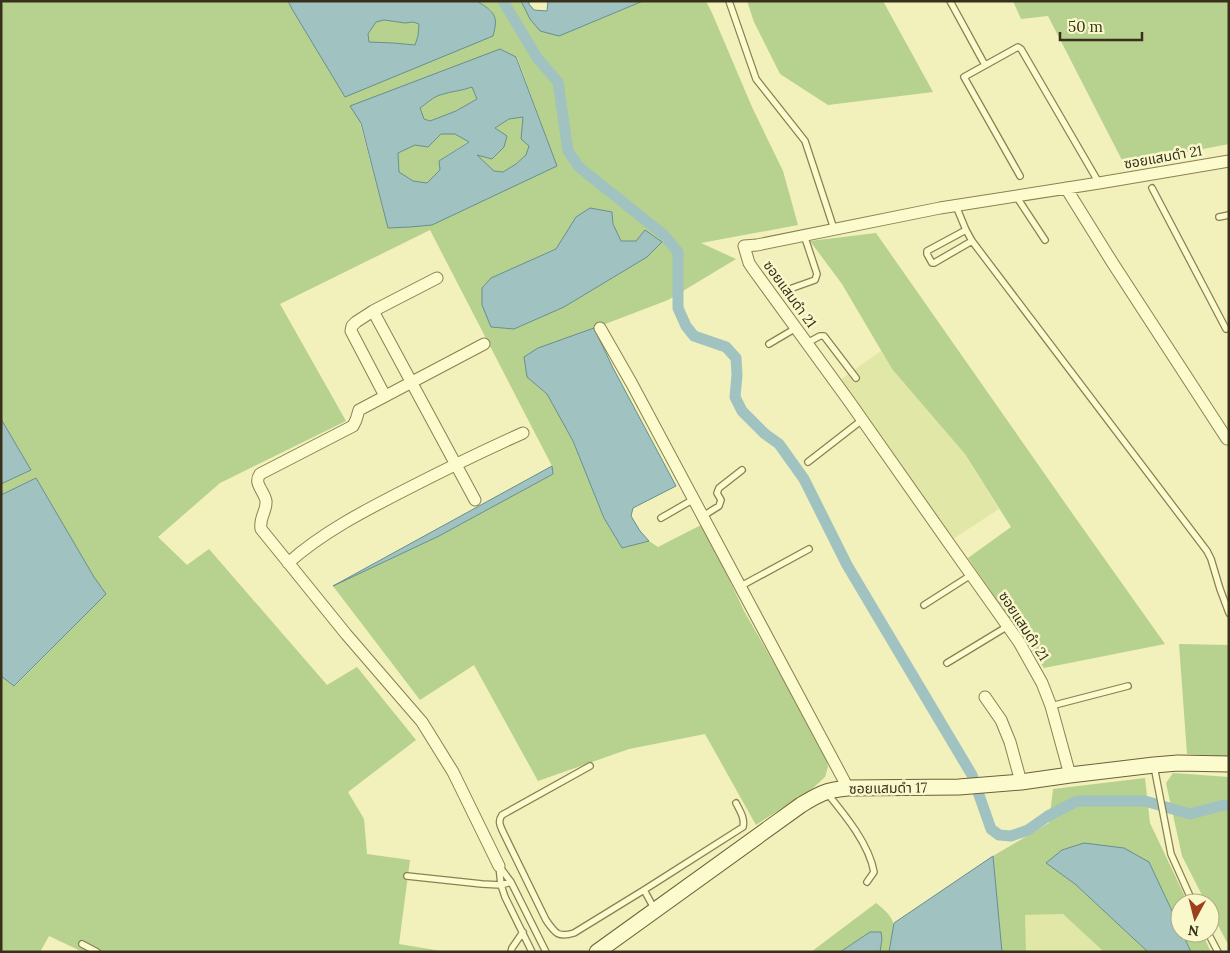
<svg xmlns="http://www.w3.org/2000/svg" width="1230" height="953" font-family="Lora,'Noto Sans Thai',serif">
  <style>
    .farmland { fill: #e1e8a7 }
    .green { fill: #b7d18e; fill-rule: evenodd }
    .water { fill: #a0c2c1; stroke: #668f90; fill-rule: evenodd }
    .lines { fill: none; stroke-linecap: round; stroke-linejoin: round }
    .canal { stroke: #a0c2c1; stroke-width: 11 }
    .lane-casing { stroke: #8a8053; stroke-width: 8 }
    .street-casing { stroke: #8a8053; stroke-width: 13 }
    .secondary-casing { stroke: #6c6037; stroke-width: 17 }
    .lane { stroke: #fcfbce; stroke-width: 5.5 }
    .street { stroke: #fcfbce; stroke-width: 11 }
    .secondary { stroke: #fcfbce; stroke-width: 15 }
    .labels { text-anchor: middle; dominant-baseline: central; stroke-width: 5; stroke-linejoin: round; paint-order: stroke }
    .street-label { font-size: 14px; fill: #38301a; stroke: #f9f8cb }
  </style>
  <rect width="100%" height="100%" fill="#f2f0bb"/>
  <!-- farmland -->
  <path class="farmland" d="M881,351L892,369L965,454L999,509L953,539L840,380Z
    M1063,914L1104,952H1026L1024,915Z"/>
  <!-- green -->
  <path class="green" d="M3,1H288L292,9L345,97L492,11L477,1H521L530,19L559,36L643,1H706L712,13L752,107L783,171L798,225L701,243L736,259L668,300L587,331L538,348L527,377L547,394L573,441L604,518L622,548L649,541L658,547L703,524L744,611L826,755L828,767L825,777L813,788L756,825L705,734L629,749L538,781L474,665L420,700L333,586L439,536L553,474L552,466L430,230L280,304L346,421L220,483L158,537L187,565L209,549L327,685L357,667L416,740L348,792L364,819L367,854L410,860L399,944L447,952H83L49,936L40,952H1V676L15,686L106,594L94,577L36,478L1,495V484L31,470L1,419V9ZM517,57L557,166L388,228L360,123ZM612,212L613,224L621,241H636L647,257L564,307L514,329L491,278L556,249Z
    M747,1H883L933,92L828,105L780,74L754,22Z
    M1013,1H1229V144L1124,164L1048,16L1021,19Z
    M384,20L405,23L413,22L419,24L418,36L415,45L393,43L369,42L368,35L376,21Z
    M472,87L478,99L456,111L430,121L424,119L420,108C426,104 433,97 440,95C451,91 462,91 472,87Z
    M523,117L522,139L530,146L526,155L516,164L503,172L494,171L476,155L494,129L509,119Z
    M440,134H455L469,141L439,161L440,170L427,183L413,181L399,172L398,153L415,145L428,147Z
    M876,233L1072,513L1165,644L1044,668L968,558L1011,527L965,454L892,369L842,284L810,241Z
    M1179,644L1229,645V757L1187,754Z
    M1173,773L1229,777V946L1210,910V903H1206L1182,856L1166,783Z
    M1145,778L1150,823L1188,903H1180V928L1149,862L1062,850L1047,864L1075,884L1148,952H1104L1063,914L1025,915L1026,952H1002L993,856L1049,823L1053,789Z
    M876,903C900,922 894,925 889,952H880L882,939L870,932L840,952H811Z
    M1182,933H1202L1211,952H1191Z"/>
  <!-- water -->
  <path class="water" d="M288,1H477C494,12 499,15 493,36L345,97L292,9ZM384,20L405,23L413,22L419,24L418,36L415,45L393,43L369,42L368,34L376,22Z
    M521,1H529V4L534,10L547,11L548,1H643L559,36L540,31L530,19Z
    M500,49L516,57L557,166L432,225L410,227L388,228L361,123L350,106ZM472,87L477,99L456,111L430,121L424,119L420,108C426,104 433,97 440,95C451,91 462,91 472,87ZM523,117L521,139L529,146L526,155L516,164L503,172L494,171L477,155L492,159L504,147L507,136L495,128L509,119ZM441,134H455L469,142L439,161L440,170L427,183L413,181L399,172L398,153L415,145L428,147Z
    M590,208L612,212L613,224L621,241H636L645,230L662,242L647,257L564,307L514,329L491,327L482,305V288L491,278L556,249L576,217Z
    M594,328L613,368L676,486L633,508L631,516L640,531L649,541L622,548L604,518L573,441L547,394L527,377L524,357L538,348Z
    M1,419L31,470L1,484Z
    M552,466L553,474L439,536L333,586Z
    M36,478L94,577L106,594L14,686L1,676V495Z
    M1084,843L1124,848L1149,862L1180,928V933H1182L1191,952H1148L1075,884L1046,863L1062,850Z
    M993,856L1002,952H889L894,923Z
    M870,932H881L882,939L880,952H840Z"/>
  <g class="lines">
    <!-- canal -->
    <path class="canal" d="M503,1L538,59L558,82L568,151L579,167L664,235L678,252V308L686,326L694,336L726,347L736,358L737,375L735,397L742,411L765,434L779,444L804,479L847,565L972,775L991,829L999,835L1011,836L1028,830L1048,816L1077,801H1145L1190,814L1224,805L1229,806"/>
    <defs>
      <path id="lane" d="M729,1L756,79L805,141L834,229
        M950,1L985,65
        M1020,176L964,77L1018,47L1021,49L1099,183
        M1152,188L1226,329
        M1016,196L1045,240
        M956,206L966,230L972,241L1207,551L1211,559L1220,589L1229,613
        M1219,217L1229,215
        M966,230L927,251V254L932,263H934L972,241
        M784,291L815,280L817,274L804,235
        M807,343L820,336H824L856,378
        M769,344L796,328
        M808,462L862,420
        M703,516L719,506L721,500L717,493L719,488L742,470
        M661,518L694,499
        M741,586L809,549
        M924,605L971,575
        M947,663L1008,626
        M1051,706L1128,686
        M590,766L502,815C497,822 501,827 504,834L546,920C555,933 558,938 574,933L644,890L743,827C745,818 740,811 736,803
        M1154,766L1171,854L1193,903
        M827,793C845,815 869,844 874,872L867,882
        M499,866L511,882L546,952
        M499,866L501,885L505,897L532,952
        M407,876L482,884L501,885L511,882
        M644,890L655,910
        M1208,933L1218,952
        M82,944L97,952
        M511,952L512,948L523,932"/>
      <path id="street" d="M1066,188L1112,262L1227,439
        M373,311L475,500
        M600,328L632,384L848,788
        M484,344L359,410L356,420L353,426L260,474C253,484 264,490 266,501C267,511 259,517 261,529L346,634L422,722L453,772L499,866
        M385,396L351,331L352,326L356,322L373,311L437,278
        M288,563C323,532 364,511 405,490C444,470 483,451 523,433
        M985,697L1001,720L1010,742L1021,782
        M1070,775L1051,706L1042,683L1019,642L953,549L849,401L753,269L749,263L744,246L757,245L940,208L1099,183L1229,161"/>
      <path id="secondary" d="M597,952L801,805C819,794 826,790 848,788L959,787L1021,782L1070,775L1154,765L1178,763L1229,764"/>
    </defs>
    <!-- lane casing -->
    <use href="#lane" class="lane-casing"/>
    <!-- street casing -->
    <use href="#street" class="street-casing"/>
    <!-- secondary casing -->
    <use href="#secondary" class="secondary-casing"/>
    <!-- lane -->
    <use href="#lane" class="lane"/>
    <!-- street -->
    <use href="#street" class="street"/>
    <!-- secondary -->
    <use href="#secondary" class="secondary"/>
  </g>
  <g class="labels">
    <!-- street labels -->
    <g class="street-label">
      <text transform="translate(1163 157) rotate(-10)">ซอยแสมดำ 21</text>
      <text transform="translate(790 294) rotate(54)">ซอยแสมดำ 21</text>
      <text transform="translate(1024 626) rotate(57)">ซอยแสมดำ 21</text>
      <text transform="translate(888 788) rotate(-1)">ซอยแสมดำ 17</text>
    </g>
  </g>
  <!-- border -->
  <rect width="1230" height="953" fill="none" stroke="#38301a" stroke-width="5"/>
  <!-- north arrow -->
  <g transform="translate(1195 918) rotate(187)"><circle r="24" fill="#f9f8cb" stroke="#aca884"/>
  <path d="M0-4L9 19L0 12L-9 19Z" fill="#9f401d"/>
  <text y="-8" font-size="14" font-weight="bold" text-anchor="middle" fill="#38301a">N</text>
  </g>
  <!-- scale -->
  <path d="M1060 32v8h82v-8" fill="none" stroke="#38301a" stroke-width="2.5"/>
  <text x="1068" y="32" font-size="15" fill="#38301a" stroke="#f9f8cb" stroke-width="4" paint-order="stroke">50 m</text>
</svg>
